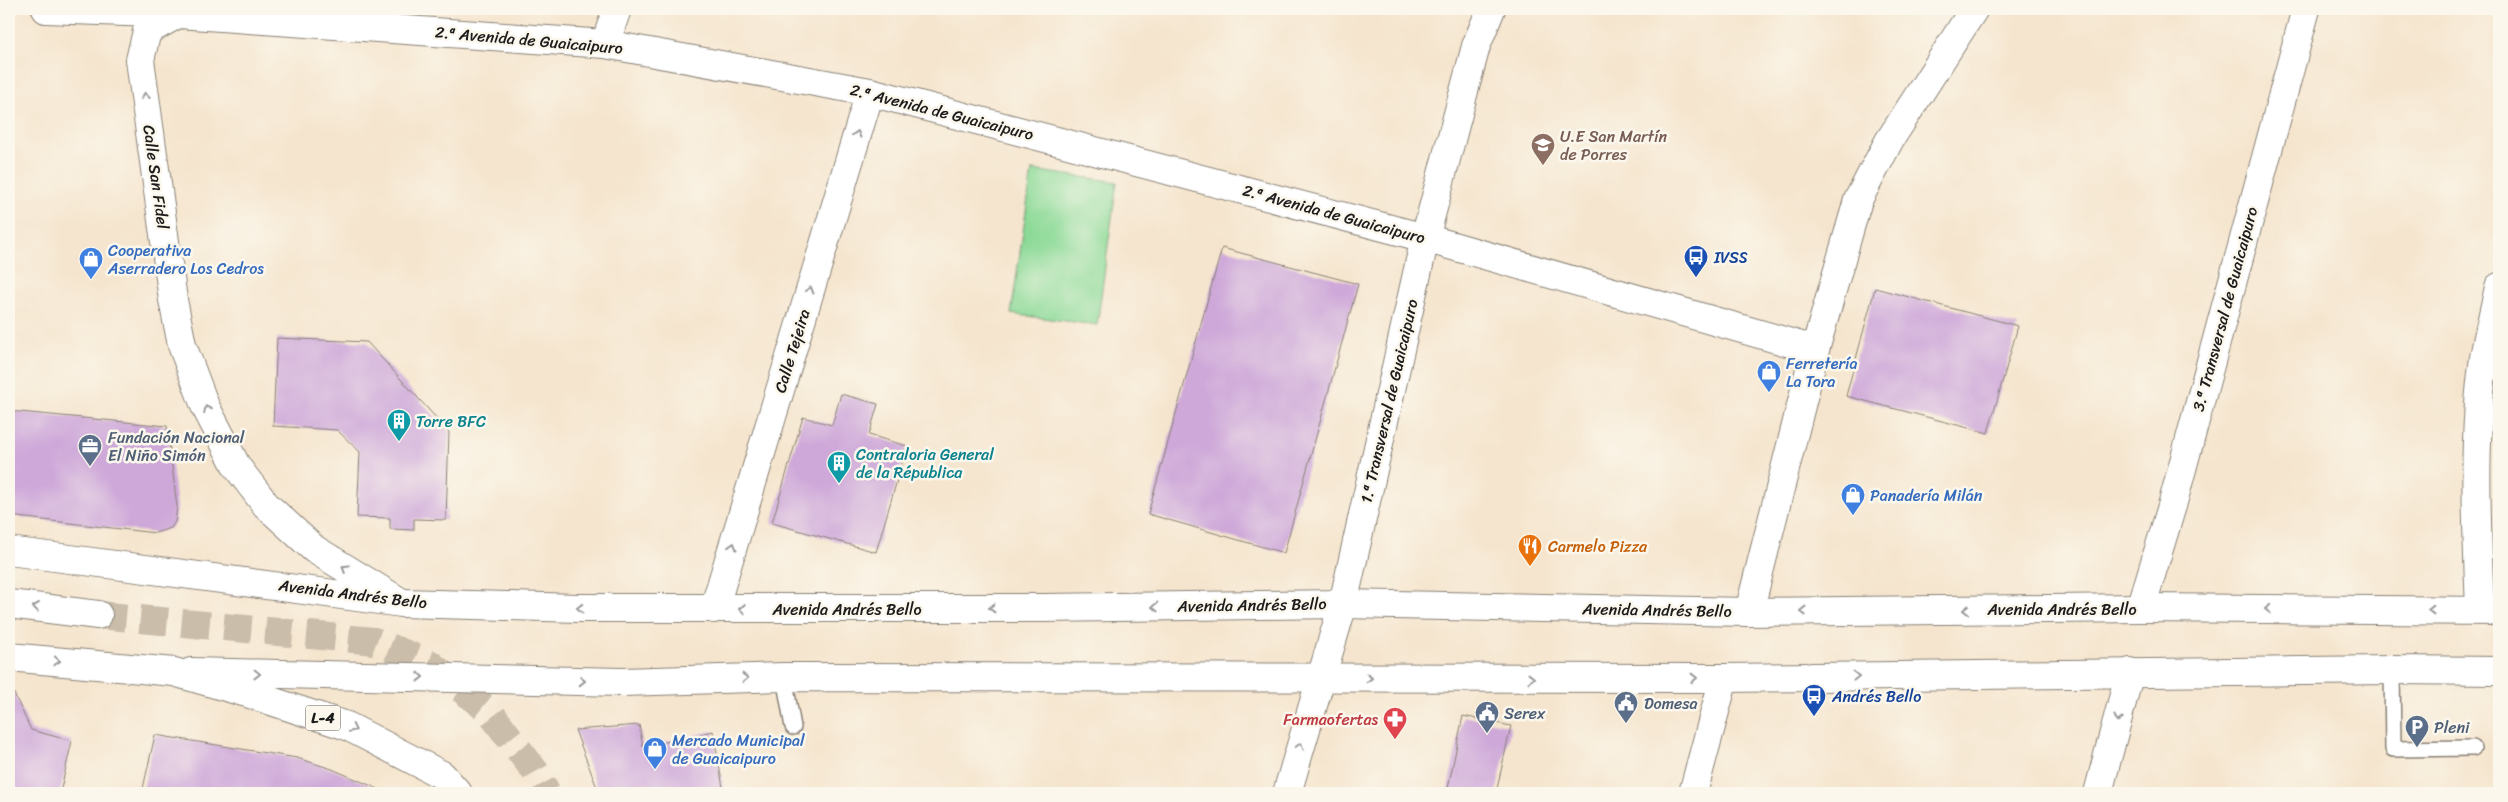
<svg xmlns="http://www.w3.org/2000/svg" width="2508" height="802" font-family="Sriracha,sans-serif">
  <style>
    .green { fill: #8dda98; stroke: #547b5a }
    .building { fill: #cea8d9 }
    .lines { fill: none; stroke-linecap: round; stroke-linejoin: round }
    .primary-tunnel { stroke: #cabdaa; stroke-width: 28; stroke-dasharray: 28 14; stroke-linecap: butt }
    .service-casing { stroke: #888075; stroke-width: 18 }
    .minor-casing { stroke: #888075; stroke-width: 30 }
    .tertiary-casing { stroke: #888075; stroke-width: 30 }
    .primary-casing { stroke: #888075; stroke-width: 30 }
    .service { stroke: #fff; stroke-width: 15 }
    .minor { stroke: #fff; stroke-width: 28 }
    .tertiary { stroke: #fff; stroke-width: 28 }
    .primary { stroke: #fff; stroke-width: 28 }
    .oneway { stroke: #999 }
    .labels { text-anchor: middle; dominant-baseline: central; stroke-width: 5; stroke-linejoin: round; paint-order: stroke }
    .shield { fill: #fbf7ec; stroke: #5f5e5a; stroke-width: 1 }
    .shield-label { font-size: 15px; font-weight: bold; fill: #1c1c1c }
    .street-label { font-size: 16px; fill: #1c1c1c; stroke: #fbf7ec }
    .education-label { font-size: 16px; fill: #785e54; stroke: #fbf7ec; text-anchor: start }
    .shop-label { font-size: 16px; fill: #366cbe; stroke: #fbf7ec; text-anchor: start }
    .transit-label { font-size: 16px; fill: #164399; stroke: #fbf7ec; text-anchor: start }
    .culture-label { font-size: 16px; fill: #0d838f; stroke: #fbf7ec; text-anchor: start }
    .service-label { font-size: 16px; fill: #4e5e75; stroke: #fbf7ec; text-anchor: start }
    .food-label { font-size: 16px; fill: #c56008; stroke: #fbf7ec; text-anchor: start }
    .health-label { font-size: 16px; fill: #be3a42; stroke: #fbf7ec; text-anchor: end }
  </style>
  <rect width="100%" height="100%" fill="#fbf7ec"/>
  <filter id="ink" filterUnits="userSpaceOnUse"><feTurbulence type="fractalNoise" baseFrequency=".02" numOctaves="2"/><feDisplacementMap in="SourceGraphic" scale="10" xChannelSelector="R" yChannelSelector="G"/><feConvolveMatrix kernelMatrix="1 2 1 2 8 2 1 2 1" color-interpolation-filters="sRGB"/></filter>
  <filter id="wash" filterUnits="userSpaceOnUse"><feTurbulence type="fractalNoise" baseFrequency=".0096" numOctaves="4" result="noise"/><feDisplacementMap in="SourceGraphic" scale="20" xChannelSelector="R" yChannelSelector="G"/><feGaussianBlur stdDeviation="1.12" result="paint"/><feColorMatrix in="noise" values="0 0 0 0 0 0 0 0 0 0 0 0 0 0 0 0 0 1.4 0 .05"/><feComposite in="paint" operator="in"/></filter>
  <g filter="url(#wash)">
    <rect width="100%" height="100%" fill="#f5e5ce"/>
    <!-- green -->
    <path class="green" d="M1032,170L1117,182L1097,325L1011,314Z"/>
    <g id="blocks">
      <!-- building -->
      <path class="building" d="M1222,248L1358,284L1284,553L1148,514Z
        M1875,288L2018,326L1988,433L1846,396Z
        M277,338L367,342L449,432L446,520L414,519V530L390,529V518L357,517L360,452L337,430L273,426Z
        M841,394L878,404L869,435L907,446L876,552L772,523L803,417L832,425Z
        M9,411L167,426L177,507L175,522L171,528L155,533L9,516Z
        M9,683L31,730L72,741L60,793H9Z
        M1463,716L1511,726L1496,793H1447Z
        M639,725L643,747L713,731L724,793H599L575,730Z
        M155,735L297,758L332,769L388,793H142Z"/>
    </g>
  </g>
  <g filter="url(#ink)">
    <use href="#blocks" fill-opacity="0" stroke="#888075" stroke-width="1"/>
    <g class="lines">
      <!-- primary-tunnel -->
      <path class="primary-tunnel" d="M98,615L374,641L429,663L489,711L535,771L547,793"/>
      <defs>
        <path id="service" d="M2392,670L2393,749L2473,748
          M784,677L793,727"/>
        <path id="minor" d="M46,9L179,14L605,44L870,92L1425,238L1815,350
          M178,14L147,31L140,60L173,300L182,345L205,406L237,467L266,505L314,549L402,603
          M605,44L617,9
          M2141,608L2172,506L2306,9
          M714,609L870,92
          M2480,610C2477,528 2472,440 2484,358C2488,335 2494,311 2499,287
          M1749,612L1815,350L1858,200L1889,141L1974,9
          M1287,793L1343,604L1425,238L1476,46L1491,9
          M1693,793L1724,678
          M2098,793L2130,672"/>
        <path id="tertiary" d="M9,551L402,603L578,608H1043L1343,604L1749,612L2141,608L2499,611
          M191,672L622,682L784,677L1724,678L2392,670L2499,671"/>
        <path id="primary" d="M9,604L98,615
          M9,657L174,672L247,693L347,726L442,775L458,793"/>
      </defs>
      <!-- service casing -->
      <use href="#service" class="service-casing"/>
      <!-- minor casing -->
      <use href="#minor" class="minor-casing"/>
      <!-- tertiary casing -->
      <use href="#tertiary" class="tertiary-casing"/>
      <!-- primary casing -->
      <use href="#primary" class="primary-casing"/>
      <!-- service -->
      <use href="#service" class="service"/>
      <!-- minor -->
      <use href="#minor" class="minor"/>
      <!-- tertiary -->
      <use href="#tertiary" class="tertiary"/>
      <!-- primary -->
      <use href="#primary" class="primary"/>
    </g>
    <!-- one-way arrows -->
    <defs><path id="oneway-chevron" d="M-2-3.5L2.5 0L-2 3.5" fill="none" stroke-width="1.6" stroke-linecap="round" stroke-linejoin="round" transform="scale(1.25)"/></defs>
    <g class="oneway">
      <use href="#oneway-chevron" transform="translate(145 96) rotate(-97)"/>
      <use href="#oneway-chevron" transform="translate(857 134) rotate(-73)"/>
      <use href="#oneway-chevron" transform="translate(810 290) rotate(-73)"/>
      <use href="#oneway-chevron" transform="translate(207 409) rotate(-116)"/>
      <use href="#oneway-chevron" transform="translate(733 546) rotate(-73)"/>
      <use href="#oneway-chevron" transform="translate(345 568) rotate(-148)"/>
      <use href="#oneway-chevron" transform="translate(36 607) rotate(-173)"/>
      <use href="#oneway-chevron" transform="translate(1155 607) rotate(179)"/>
      <use href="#oneway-chevron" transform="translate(580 608) rotate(-179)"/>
      <use href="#oneway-chevron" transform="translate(992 608) rotate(180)"/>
      <use href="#oneway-chevron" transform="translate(742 609) rotate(180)"/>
      <use href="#oneway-chevron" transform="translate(2268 609) rotate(-180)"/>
      <use href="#oneway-chevron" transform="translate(1966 610) rotate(180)"/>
      <use href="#oneway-chevron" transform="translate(2431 610) rotate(-180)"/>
      <use href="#oneway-chevron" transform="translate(1803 611) rotate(180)"/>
      <use href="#oneway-chevron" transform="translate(57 661) rotate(5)"/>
      <use href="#oneway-chevron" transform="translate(257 674) rotate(1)"/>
      <use href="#oneway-chevron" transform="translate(1856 676) rotate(-1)"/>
      <use href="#oneway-chevron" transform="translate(420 677) rotate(1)"/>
      <use href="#oneway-chevron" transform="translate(745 678) rotate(-1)"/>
      <use href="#oneway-chevron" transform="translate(1369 678) rotate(2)"/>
      <use href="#oneway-chevron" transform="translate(1531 678)"/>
      <use href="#oneway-chevron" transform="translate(1694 678)"/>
      <use href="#oneway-chevron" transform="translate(582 681) rotate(1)"/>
      <use href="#oneway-chevron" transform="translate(2118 719) rotate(105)"/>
      <use href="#oneway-chevron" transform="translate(353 729) rotate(26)"/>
      <use href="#oneway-chevron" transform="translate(1300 746) rotate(-74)"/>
    </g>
  </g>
  <!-- icons -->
  <defs>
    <symbol id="school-pin" viewBox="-11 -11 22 30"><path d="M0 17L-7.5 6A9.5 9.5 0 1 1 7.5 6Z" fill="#8d6e63" stroke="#fbf7ec"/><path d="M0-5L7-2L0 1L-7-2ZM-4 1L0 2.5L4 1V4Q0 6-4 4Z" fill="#fff"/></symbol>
    <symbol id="bus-pin" viewBox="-11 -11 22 30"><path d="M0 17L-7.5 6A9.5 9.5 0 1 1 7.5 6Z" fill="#1a4fb4" stroke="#fbf7ec"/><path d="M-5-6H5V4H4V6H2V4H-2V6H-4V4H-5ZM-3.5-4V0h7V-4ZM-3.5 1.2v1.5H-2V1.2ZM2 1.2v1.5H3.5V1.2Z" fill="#fff"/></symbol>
    <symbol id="shop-pin" viewBox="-11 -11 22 30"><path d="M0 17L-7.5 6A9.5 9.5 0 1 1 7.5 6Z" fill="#3f7fe0" stroke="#fbf7ec"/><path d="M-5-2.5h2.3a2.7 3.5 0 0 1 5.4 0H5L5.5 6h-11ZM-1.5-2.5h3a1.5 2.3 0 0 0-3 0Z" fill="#fff"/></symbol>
    <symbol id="building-pin" viewBox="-11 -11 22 30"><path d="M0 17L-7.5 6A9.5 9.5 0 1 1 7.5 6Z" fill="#0f9aa8" stroke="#fbf7ec"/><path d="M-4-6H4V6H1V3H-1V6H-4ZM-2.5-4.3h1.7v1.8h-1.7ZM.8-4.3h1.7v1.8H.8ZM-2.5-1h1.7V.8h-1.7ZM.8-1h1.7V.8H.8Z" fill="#fff"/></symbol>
    <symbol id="office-pin" viewBox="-11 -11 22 30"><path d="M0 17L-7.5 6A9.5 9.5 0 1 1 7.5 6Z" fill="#5c6f8a" stroke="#fbf7ec"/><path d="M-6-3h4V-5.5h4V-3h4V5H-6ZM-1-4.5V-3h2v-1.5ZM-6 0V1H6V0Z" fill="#fff"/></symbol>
    <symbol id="restaurant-pin" viewBox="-11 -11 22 30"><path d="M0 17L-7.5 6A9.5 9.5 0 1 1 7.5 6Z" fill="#e8710a" stroke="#fbf7ec"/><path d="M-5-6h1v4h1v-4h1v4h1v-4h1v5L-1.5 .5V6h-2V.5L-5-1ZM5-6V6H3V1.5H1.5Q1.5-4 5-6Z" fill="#fff"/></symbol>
    <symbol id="civic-pin" viewBox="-11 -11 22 30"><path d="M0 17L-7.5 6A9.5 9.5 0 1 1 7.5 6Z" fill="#5c6f8a" stroke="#fbf7ec"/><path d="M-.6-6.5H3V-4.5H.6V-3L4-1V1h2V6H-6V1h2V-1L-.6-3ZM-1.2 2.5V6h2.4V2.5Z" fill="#fff"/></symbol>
    <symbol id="pharmacy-pin" viewBox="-11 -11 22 30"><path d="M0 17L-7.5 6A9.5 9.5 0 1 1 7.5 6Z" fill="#e0444e" stroke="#fbf7ec"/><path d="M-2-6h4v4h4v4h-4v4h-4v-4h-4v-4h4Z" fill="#fff"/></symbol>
    <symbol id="parking-pin" viewBox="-11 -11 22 30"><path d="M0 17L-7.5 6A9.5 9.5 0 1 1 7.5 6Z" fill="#5c6f8a" stroke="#fbf7ec"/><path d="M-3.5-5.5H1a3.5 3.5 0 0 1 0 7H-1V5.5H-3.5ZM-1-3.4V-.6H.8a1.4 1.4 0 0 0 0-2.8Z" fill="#fff"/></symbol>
  </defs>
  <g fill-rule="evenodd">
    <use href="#school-pin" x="1529" y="131" width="28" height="38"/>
    <use href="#bus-pin" x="1682" y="243" width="28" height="38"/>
    <use href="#shop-pin" x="77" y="245" width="28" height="38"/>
    <use href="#shop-pin" x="1755" y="358" width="28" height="38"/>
    <use href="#building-pin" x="385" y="407" width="28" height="38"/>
    <use href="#office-pin" x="76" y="432" width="28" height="38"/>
    <use href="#building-pin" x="825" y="449" width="28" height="38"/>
    <use href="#shop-pin" x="1839" y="481" width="28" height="38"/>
    <use href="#restaurant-pin" x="1516" y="532" width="28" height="38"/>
    <use href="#bus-pin" x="1800" y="682" width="28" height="38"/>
    <use href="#civic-pin" x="1612" y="689" width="28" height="38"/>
    <use href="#civic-pin" x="1473" y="699" width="28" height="38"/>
    <use href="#pharmacy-pin" x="1381" y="705" width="28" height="38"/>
    <use href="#parking-pin" x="2403" y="713" width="28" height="38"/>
    <use href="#shop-pin" x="641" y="735" width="28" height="38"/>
  </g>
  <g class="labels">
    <!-- shield labels -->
    <rect class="shield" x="305.5" y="705.5" width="35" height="25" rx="4"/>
    <g class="shield-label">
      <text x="323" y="718">L-4</text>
    </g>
    <!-- street labels -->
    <g class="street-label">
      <text transform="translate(529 40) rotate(5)">2.ª Avenida de Guaicaipuro</text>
      <text transform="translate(942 112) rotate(14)">2.ª Avenida de Guaicaipuro</text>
      <text transform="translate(156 177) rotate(82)">Calle San Fidel</text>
      <text transform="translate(1334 214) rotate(15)">2.ª Avenida de Guaicaipuro</text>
      <text transform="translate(2225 309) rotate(-75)">3.ª Transversal de Guaicaipuro</text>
      <text transform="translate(792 351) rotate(-73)">Calle Tejeira</text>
      <text transform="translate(1389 401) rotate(-77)">1.ª Transversal de Guaicaipuro</text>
      <text transform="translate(353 594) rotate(7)">Avenida Andrés Bello</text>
      <text transform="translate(1252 605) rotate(-1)">Avenida Andrés Bello</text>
      <text x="847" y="609">Avenida Andrés Bello</text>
      <text x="2062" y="609">Avenida Andrés Bello</text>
      <text transform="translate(1657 610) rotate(1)">Avenida Andrés Bello</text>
    </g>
    <!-- education labels -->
    <g class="education-label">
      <text x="1560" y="136">U.E San Martín<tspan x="1560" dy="18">de Porres</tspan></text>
    </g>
    <!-- shop labels -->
    <g class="shop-label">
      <text x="108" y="250">Cooperativa<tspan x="108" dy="18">Aserradero Los Cedros</tspan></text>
      <text x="1786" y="363">Ferretería<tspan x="1786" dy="18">La Tora</tspan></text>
      <text x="1870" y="495">Panadería Milán</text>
      <text x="672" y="740">Mercado Municipal<tspan x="672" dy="18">de Guaicaipuro</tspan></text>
    </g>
    <!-- transit labels -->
    <g class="transit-label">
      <text x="1714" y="257">IVSS</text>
      <text x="1832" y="696">Andrés Bello</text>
    </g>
    <!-- culture labels -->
    <g class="culture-label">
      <text x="416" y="421">Torre BFC</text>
      <text x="856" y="454">Contraloria General<tspan x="856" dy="18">de la Républica</tspan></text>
    </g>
    <!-- service labels -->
    <g class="service-label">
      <text x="108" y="437">Fundación Nacional<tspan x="108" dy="18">El Niño Simón</tspan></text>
      <text x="1644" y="703">Domesa</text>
      <text x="1504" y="713">Serex</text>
      <text x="2434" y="727">Pleni</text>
    </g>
    <!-- food labels -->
    <g class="food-label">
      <text x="1548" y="546">Carmelo Pizza</text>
    </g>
    <!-- health labels -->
    <g class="health-label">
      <text x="1378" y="719">Farmaofertas</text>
    </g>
  </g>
  <!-- margin -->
  <rect width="2508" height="802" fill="none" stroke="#fbf7ec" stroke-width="30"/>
</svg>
